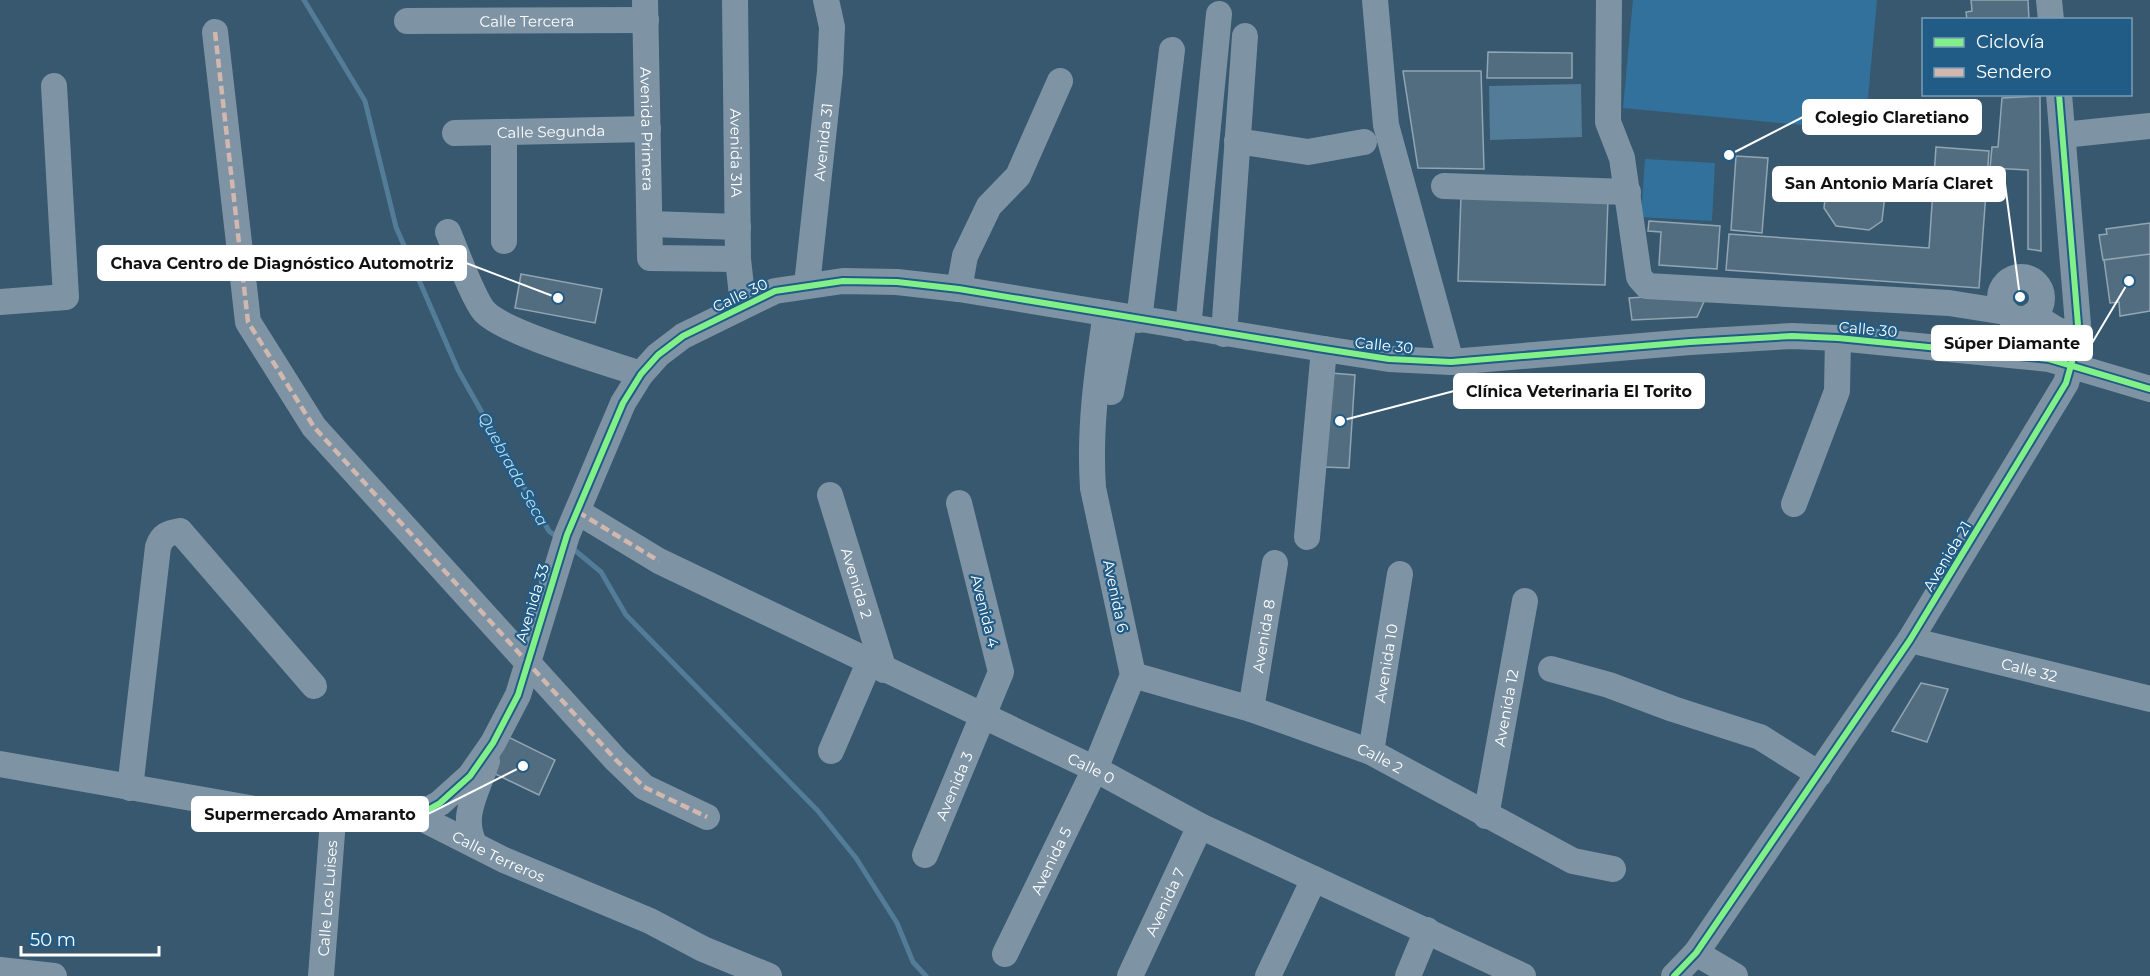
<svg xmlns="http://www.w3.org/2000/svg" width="2150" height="976" font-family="Montserrat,sans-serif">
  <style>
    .green { fill: #32719b }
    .water { fill: #527c98 }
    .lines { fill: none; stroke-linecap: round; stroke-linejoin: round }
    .stream { stroke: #527c98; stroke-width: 5 }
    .building { fill: #536d80; stroke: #91a5b3; stroke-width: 1.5 }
    .minor { stroke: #7e94a5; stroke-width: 26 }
    .quiet { stroke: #d1b7ad; stroke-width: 4.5; stroke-dasharray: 9 4.5; stroke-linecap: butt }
    .cycleway-casing { stroke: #205c86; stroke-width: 10 }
    .cycleway { stroke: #82f089; stroke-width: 6 }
    .labels { text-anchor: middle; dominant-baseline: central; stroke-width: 4.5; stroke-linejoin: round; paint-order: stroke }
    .street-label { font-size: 15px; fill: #fff; stroke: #205c86 }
    .water-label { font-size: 16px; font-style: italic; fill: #b5daf1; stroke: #205c86 }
    .leader { fill: none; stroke: #fff; stroke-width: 2 }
    .callout-dot { fill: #fff; stroke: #205c86; stroke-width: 2 }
    .callout { fill: #fff; stroke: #fff; stroke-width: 2 }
    .callout-label { font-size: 16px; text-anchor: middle; font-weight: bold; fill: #111 }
  </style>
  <rect width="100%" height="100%" fill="#37586f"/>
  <!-- green -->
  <path class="green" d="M1633,0H1877L1865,131L1623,108Z
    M1645,159L1715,163L1712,221L1641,217Z"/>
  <!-- water -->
  <path class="water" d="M1581,84L1582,137L1490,140L1489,86Z"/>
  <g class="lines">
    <!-- stream -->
    <path class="stream" d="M304,0L365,101L396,227L458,370L549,531L558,538
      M571,547L601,572L626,615L818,811L856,858L897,923L913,962L926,976"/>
  </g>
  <!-- building -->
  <path class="building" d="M1971,0H2028L2029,20H1967L1966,12L1972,11Z
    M1488,52L1572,53V78H1487Z
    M1403,71H1481L1484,169L1418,168Z
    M2040,96L2041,251L2028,249V170L1990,168L1992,147H1998L2002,98Z
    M1936,147L1989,151L1979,288L1726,270L1729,234L1929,248Z
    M1736,156L1768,158L1762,233L1731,230Z
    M1845,168L1873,173L1886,186L1882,221L1869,230L1836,226L1824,208L1827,182Z
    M1461,196L1608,200L1605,285L1458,281Z
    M1649,221L1720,226L1717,269L1659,265L1661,232L1648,231Z
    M2150,223V254L2103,260L2099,235L2107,234L2106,229Z
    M2150,254V311L2120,316L2119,302L2110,303L2104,260Z
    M521,274L602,289L595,323L515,308Z
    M1708,293L1697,317L1632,320L1629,298Z
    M1331,373L1355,375L1349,468L1324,467Z
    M1921,683L1948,689L1927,742L1892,731Z
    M508,737L555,760L539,795L491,772Z"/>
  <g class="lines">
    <!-- minor -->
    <g class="minor">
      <path id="s1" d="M645,0L650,258L738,259"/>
      <path id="s2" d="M735,0L738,259L743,305"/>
      <path d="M1375,0L1386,125L1451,362"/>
      <path d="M1609,0L1608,122L1622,158L1639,277L1647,286L1949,303L2006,312"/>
      <path d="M2049,0L2051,20"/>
      <path id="s3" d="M407,21L646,20"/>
      <path d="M215,32L248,322L314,427L616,760L644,787L707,817"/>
      <path id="s4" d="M455,133L648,129"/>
      <path d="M504,133V241"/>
      <path d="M2063,135L2150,126"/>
      <path d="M1237,141L1308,152L1364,142"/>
      <path d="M1444,186L1628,192"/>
      <path d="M650,224L738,227"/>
      <path d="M448,232C456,251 473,298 484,311C503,333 609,363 641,374"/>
      <circle cx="2021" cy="298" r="21"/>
      <path id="s5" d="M807,285L830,72L832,27L826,0"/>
      <path d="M959,289L965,256L989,206L1018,176L1060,81"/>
      <path d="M0,302L66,297L54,86"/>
      <path d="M2033,315L2057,330L2079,337"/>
      <path d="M1139,320L1172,50"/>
      <path d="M1188,328L1219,14"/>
      <path d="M1224,334L1245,36"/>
      <path d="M1111,392L1125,317"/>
      <path id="s6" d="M830,495L884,670"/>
      <path d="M1794,504L1837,391L1838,338"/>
      <path id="s7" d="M578,512L659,561L1095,769L1200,826L1523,976"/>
      <path d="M1307,537L1324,349"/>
      <path id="s8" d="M1910,640L2150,699"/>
      <path d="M1551,669L1609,685L1673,709L1760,737L1819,774"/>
      <path id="s9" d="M1133,675L1251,709L1371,752L1573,861L1613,869"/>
      <path id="s10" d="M1251,709L1275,563"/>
      <path d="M831,751L869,663"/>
      <path id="s11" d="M1371,752L1400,574"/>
      <path id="s12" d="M0,764L311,819L417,816L504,860L650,921L703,949L769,976"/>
      <path d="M130,788L158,547C162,535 168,533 180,531L314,686"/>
      <path d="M417,816L440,803L470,776L493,743L518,695L567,535L623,403L641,374L658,355L683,336L775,291L843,281L897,282L959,289L1324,349L1389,359L1451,362L1690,342L1792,336L1838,338L2049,359L2150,389"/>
      <path id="s13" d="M1486,816L1525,601"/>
      <path d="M475,845C459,817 478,790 487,761"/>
      <path id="s14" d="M925,855L1001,672L959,503"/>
      <path d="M1696,953L1735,976"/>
      <path id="s15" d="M1005,954L1095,769L1133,675L1093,488C1089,429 1097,372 1106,313"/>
      <path d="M0,970L54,976"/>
      <path id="s16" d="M321,976L333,820"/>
      <path id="s17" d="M1130,976L1200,826"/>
      <path d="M1268,976L1314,879"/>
      <path d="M1408,976L1427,930"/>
      <path d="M1674,976L1696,953L1910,640L2066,383L2079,337L2059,94"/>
    </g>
    <!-- quiet -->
    <path class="quiet" d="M215,32L248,322L314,427L616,760L644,787L707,817
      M578,512L659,561"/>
    <defs>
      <path id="cycleway" d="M417,816L440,803L470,776L493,743L518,695L567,535L623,403L641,374L658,355L683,336L775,291L843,281L897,282L959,289L1324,349L1389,359L1451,362L1690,342L1792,336L1838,338L2049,359L2150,389
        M1674,976L1696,953L1910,640L2066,383L2079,337L2059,94"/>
    </defs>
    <!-- cycleway casing -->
    <use href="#cycleway" class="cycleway-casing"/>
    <!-- cycleway -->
    <use href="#cycleway" class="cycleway"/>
  </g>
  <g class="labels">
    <!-- street labels -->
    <g class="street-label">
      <text stroke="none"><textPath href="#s3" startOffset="120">Calle Tercera</textPath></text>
      <text stroke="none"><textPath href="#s1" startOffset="129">Avenida Primera</textPath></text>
      <text stroke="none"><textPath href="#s4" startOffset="96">Calle Segunda</textPath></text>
      <text stroke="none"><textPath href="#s5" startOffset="144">Avenida 31</textPath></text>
      <text stroke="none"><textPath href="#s2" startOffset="153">Avenida 31A</textPath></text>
      <text transform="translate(740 295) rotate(-25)">Calle 30</text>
      <text transform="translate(1868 329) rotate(5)">Calle 30</text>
      <text transform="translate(1384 345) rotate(6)">Calle 30</text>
      <text transform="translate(1947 556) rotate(-59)">Avenida 21</text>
      <text stroke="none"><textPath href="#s6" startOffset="92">Avenida 2</textPath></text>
      <text transform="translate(1116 596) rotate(78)">Avenida 6</text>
      <text transform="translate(532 603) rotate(-73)">Avenida 33</text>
      <text transform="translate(985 611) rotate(76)">Avenida 4</text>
      <text stroke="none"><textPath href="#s10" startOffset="74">Avenida 8</textPath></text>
      <text stroke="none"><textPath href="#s11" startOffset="90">Avenida 10</textPath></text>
      <text stroke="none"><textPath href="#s8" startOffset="123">Calle 32</textPath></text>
      <text stroke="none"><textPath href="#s13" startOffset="110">Avenida 12</textPath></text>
      <text stroke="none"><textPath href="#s9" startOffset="261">Calle 2</textPath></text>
      <text stroke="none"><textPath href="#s7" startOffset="574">Calle 0</textPath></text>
      <text stroke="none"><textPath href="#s14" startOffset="75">Avenida 3</textPath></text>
      <text stroke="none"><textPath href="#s12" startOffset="513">Calle Terreros</textPath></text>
      <text stroke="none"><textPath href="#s15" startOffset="104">Avenida 5</textPath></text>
      <text stroke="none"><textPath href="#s16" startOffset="78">Calle Los Luises</textPath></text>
      <text stroke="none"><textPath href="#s17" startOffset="82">Avenida 7</textPath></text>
    </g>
    <!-- water labels -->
    <g class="water-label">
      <text transform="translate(513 469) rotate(61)">Quebrada Seca</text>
    </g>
  </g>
  <!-- callouts -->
  <path class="leader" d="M1729 155L1803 117M2020 297L2005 184M558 298L466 263M2129 281L2092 343M1340 421L1454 391M523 766L428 814"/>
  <g class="callout-dot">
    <circle cx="1729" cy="155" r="6"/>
    <circle cx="2020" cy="297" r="6"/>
    <circle cx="558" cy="298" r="6"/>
    <circle cx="2129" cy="281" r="6"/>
    <circle cx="1340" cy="421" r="6"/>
    <circle cx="523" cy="766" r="6"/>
  </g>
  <g class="callout">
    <rect x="1803" y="100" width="178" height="34" rx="6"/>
    <rect x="1773" y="167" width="232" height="34" rx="6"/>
    <rect x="98" y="246" width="368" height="34" rx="6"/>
    <rect x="1932" y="326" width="160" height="34" rx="6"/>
    <rect x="1454" y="374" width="250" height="34" rx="6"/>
    <rect x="192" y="797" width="236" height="34" rx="6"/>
  </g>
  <g class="callout-label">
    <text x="1892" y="123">Colegio Claretiano</text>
    <text x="1889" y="189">San Antonio María Claret</text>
    <text x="282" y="269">Chava Centro de Diagnóstico Automotriz</text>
    <text x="2012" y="349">Súper Diamante</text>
    <text x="1579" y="397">Clínica Veterinaria El Torito</text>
    <text x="310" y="820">Supermercado Amaranto</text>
  </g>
  <!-- legend -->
  <rect x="1922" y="18" width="210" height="78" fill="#205c86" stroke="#799db6" stroke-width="1.5"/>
  <rect x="1934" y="38" width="30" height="9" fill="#82f089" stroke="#799db6" stroke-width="1.5"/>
  <text x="1976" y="48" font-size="18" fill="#ffffff">Ciclovía</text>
  <rect x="1934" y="68" width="30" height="9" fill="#d1b7ad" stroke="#799db6" stroke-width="1.5"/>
  <text x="1976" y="78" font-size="18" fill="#ffffff">Sendero</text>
  <!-- scale -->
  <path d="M21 946v9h138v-9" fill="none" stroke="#ffffff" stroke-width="3"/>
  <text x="30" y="946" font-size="18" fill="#ffffff" stroke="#205c86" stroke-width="4.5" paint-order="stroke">50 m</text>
</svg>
